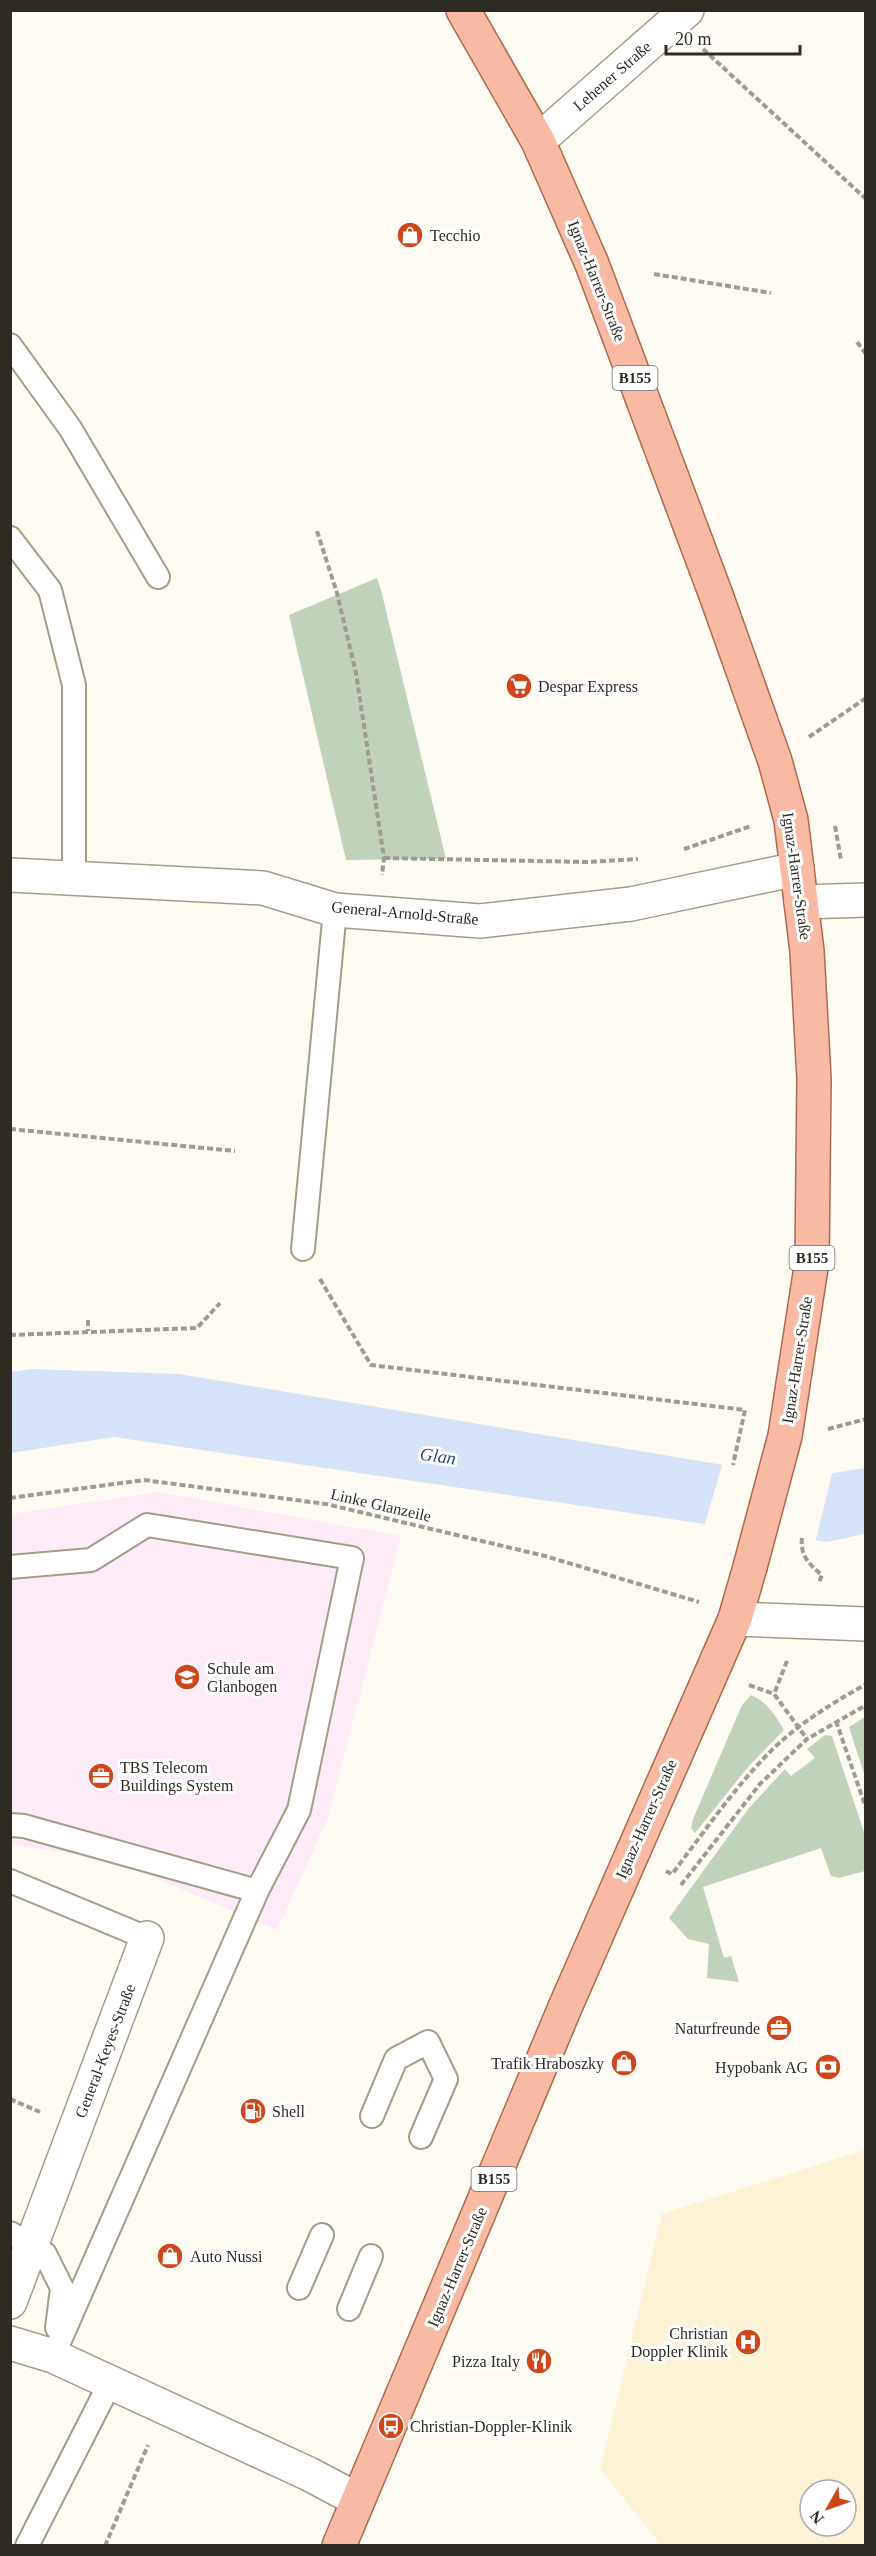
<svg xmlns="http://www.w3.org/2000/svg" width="876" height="2556" font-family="Georgia,serif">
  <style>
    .built { fill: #fbf3d4; fill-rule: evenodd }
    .education { fill: #fdecf7 }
    .green { fill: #c1d2bb }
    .water { fill: #d5e2f8 }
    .pier { fill: #fefbf2 }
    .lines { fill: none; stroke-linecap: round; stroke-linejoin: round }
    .lane-casing { stroke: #a39d87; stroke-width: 26 }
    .street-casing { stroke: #a39d87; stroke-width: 36 }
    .primary-casing { stroke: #af6a4e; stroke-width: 36 }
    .path { stroke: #9d9b92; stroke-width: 4; stroke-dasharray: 6 3; stroke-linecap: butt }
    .lane { stroke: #fff; stroke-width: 22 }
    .street { stroke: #fff; stroke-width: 33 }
    .primary { stroke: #f9baa3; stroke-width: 33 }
    .primary-bridge-casing { stroke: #af6a4e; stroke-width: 36; stroke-linecap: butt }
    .primary-bridge { stroke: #f9baa3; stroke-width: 33 }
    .labels { text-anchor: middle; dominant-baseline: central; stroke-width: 6; stroke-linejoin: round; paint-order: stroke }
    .shield { fill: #fff; stroke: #6c6b64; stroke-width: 1.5 }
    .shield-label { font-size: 15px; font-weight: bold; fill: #2d2b22 }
    .street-label { font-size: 16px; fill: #2d2b22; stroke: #fff }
    .poi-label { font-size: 16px; fill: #2d2b22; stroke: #fff; text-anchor: start }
    .water-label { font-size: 18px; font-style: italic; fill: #294674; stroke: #fff }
  </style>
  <rect width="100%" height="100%" fill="#fefbf2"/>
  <!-- built -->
  <path class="built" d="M865,2150V2545H661L600,2469L662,2214ZM810,2490H846V2526H810Z"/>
  <!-- education -->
  <path class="education" d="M158,1492L401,1536L328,1818L277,1930L113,1860L11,1844V1514Z"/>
  <!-- green -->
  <path class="green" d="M377,578L381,590L446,859L346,860L289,615Z
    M751,1695C767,1702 775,1715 784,1730L748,1767L695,1833L691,1828L693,1819L742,1705Z
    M865,1717V1777L849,1727Z
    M825,1735L832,1736L865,1835V1871L839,1878L831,1876L821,1848L703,1887L724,1958L731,1956L739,1982L707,1978L709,1944L688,1939L669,1918L749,1808L785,1769L791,1776L815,1758L807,1749Z"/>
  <!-- water -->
  <path class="water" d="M32,1369L179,1374L802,1478L865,1468V1534L827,1542L114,1437L11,1453L10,1372Z"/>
  <!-- pier -->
  <path class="pier" d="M723,1462L802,1475L833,1470L815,1543L704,1527Z"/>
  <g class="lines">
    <defs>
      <path id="lane" d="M10,345L70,428L158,577
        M10,538L50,590L74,685V878
        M303,1249L335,910
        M10,1567L91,1560L147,1525L352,1558L299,1810L257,1891L53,2356
        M10,1825L24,1826L257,1891
        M10,1881L147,1938
        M372,2116L396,2059L428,2042L446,2079L421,2137
        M10,2233L45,2254L62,2288L57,2328
        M299,2288L322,2235
        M349,2309L371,2256
        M27,2546L110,2383"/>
      <path id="street" d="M538,141L687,10
        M10,875L263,888L335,910L480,921L631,904L797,869
        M801,902L866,900
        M735,1619L866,1624
        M10,2302L147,1938
        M10,2343L53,2356L309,2474L358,2500"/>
      <path id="primary" d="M463,10L538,141L592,264L716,595L775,761L791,820L807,951L814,1079L812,1261L785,1436
        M339,2546L566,2005L735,1619L750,1567"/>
    </defs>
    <!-- lane casing -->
    <use href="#lane" class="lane-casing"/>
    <!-- street casing -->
    <use href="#street" class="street-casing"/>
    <!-- primary casing -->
    <use href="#primary" class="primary-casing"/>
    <!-- path -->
    <path class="path" d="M703,49L866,199
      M654,274L771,293
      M857,342L866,354
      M317,531L337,593L356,673L384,858L382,875
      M809,737L866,698
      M835,826L841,860
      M684,849L751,826
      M384,858L587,862L638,859
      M10,1129L235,1151
      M320,1279L371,1365L745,1410L733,1465
      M88,1320V1331
      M10,1335L197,1328L220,1303
      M828,1429L866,1419
      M10,1498L144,1480L326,1504L545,1556L699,1602
      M802,1538C800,1556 809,1564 822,1575L819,1582
      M787,1661L774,1694L807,1739
      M749,1685L774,1694
      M836,1721L866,1808
      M666,1871L672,1874C705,1831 736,1785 774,1748C801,1722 833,1703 866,1684
      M681,1885L760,1784L807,1739L866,1705
      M10,2099L40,2112
      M105,2546L148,2445"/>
    <!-- lane -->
    <use href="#lane" class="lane"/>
    <!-- street -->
    <use href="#street" class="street"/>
    <!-- primary -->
    <use href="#primary" class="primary"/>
    <defs>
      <path id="primary-bridge" d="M750,1567L785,1436"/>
    </defs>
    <!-- primary-bridge casing -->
    <use href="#primary-bridge" class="primary-bridge-casing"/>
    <!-- primary-bridge -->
    <use href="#primary-bridge" class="primary-bridge"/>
  </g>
  <!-- icons -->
  <defs>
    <symbol id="shop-disc" viewBox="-11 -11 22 22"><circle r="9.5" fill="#cf461b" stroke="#fff"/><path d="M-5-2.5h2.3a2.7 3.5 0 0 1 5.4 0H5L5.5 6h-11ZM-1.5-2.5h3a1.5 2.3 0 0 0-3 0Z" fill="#fff"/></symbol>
    <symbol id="supermarket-disc" viewBox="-11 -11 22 22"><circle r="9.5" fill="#cf461b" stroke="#fff"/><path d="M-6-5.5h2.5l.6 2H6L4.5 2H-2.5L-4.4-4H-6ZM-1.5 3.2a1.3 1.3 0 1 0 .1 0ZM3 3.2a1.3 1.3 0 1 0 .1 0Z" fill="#fff"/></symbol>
    <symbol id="school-disc" viewBox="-11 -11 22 22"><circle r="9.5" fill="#cf461b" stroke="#fff"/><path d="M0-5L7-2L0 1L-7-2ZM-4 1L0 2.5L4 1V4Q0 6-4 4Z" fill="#fff"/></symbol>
    <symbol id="office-disc" viewBox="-11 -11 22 22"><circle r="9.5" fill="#cf461b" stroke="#fff"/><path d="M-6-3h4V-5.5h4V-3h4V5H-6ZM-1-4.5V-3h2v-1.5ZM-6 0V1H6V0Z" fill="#fff"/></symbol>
    <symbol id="bank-disc" viewBox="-11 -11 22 22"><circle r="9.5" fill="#cf461b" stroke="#fff"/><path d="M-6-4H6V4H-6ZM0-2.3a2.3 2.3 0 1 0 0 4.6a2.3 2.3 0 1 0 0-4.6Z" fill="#fff"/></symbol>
    <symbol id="fuel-disc" viewBox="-11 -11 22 22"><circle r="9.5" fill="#cf461b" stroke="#fff"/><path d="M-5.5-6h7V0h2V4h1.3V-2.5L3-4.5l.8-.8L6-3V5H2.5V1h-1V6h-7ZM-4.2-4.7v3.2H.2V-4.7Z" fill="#fff"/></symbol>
    <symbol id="hospital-disc" viewBox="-11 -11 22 22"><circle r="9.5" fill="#cf461b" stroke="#fff"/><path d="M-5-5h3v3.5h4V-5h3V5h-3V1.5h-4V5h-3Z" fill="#fff"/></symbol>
    <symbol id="restaurant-disc" viewBox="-11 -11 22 22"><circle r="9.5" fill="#cf461b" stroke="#fff"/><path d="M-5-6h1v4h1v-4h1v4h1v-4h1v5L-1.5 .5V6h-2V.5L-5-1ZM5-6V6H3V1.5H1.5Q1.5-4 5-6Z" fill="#fff"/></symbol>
    <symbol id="bus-disc" viewBox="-11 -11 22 22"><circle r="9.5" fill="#cf461b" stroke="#fff"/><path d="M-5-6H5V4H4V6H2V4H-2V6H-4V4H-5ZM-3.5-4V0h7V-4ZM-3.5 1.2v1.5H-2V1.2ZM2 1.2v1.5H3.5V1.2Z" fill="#fff"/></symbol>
  </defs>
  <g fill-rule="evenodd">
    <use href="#shop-disc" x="395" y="220" width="30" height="30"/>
    <use href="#supermarket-disc" x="504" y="671" width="30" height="30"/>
    <use href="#school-disc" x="172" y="1662" width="30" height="30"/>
    <use href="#office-disc" x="86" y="1761" width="30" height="30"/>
    <use href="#office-disc" x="764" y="2013" width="30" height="30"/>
    <use href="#shop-disc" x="609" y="2048" width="30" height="30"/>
    <use href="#bank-disc" x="813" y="2052" width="30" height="30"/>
    <use href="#fuel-disc" x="238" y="2096" width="30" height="30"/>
    <use href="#shop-disc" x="155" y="2241" width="30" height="30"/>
    <use href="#hospital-disc" x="733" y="2327" width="30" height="30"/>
    <use href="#restaurant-disc" x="524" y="2346" width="30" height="30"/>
    <use href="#bus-disc" x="376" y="2411" width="30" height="30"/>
  </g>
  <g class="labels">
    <!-- shield labels -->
    <g class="shield">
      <rect x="612.5" y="366" width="45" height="24" rx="4.5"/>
      <rect x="789.5" y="1246" width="45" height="24" rx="4.5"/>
      <rect x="471.5" y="2167" width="45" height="24" rx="4.5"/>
    </g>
    <g class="shield-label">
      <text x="635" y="378">B155</text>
      <text x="812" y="1258">B155</text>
      <text x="494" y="2179">B155</text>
    </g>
    <!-- street labels -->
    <g class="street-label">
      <text transform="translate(612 76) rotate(-41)">Lehener Straße</text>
      <text transform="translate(597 281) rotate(68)">Ignaz-Harrer-Straße</text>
      <text transform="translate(797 876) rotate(82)">Ignaz-Harrer-Straße</text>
      <text transform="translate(405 913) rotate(5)">General-Arnold-Straße</text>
      <text transform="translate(797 1360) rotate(-81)">Ignaz-Harrer-Straße</text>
      <text transform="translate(381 1505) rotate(13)">Linke Glanzeile</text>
      <text transform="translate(646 1819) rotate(-66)">Ignaz-Harrer-Straße</text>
      <text transform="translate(105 2051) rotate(-69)">General-Keyes-Straße</text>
      <text transform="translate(457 2267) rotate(-67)">Ignaz-Harrer-Straße</text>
    </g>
    <!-- poi labels -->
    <g class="poi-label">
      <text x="430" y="235">Tecchio</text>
      <text x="538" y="686">Despar Express</text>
      <text x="207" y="1668">Schule am<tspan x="207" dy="18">Glanbogen</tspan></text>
      <text x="120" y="1767">TBS Telecom<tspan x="120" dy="18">Buildings System</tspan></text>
      <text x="760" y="2028" text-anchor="end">Naturfreunde</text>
      <text x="604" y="2063" text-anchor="end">Trafik Hraboszky</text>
      <text x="808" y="2067" text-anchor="end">Hypobank AG</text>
      <text x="272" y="2111">Shell</text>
      <text x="190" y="2256">Auto Nussi</text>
      <text x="728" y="2333" text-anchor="end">Christian<tspan x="728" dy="18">Doppler Klinik</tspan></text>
      <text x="520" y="2361" text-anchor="end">Pizza Italy</text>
      <text x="410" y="2426">Christian-Doppler-Klinik</text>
    </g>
    <!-- water labels -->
    <g class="water-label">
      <text transform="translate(438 1456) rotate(8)">Glan</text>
    </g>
  </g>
  <!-- border -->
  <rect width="876" height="2556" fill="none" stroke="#2d2b22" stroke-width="24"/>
  <!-- north arrow -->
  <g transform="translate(828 2508) rotate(230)"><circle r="28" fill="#ffffff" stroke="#abaaa7" stroke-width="1.5"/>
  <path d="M0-4.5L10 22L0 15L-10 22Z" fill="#cf461b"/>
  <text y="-9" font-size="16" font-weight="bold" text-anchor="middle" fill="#2d2b22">N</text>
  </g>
  <!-- scale -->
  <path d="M666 45v9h134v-9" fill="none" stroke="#2d2b22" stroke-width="3"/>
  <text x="675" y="45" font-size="18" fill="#2d2b22" stroke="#ffffff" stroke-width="4.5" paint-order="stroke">20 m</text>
</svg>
